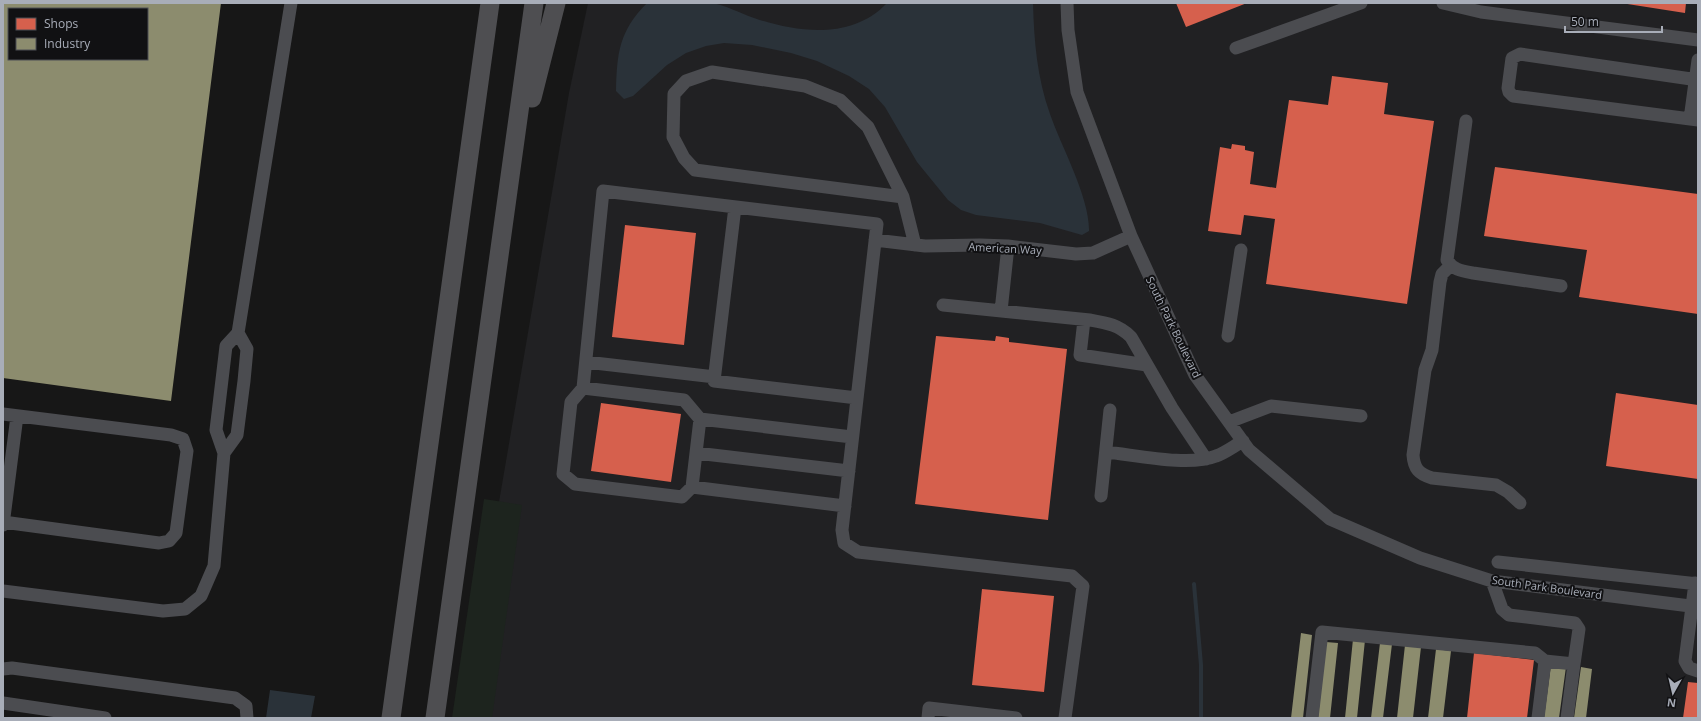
<svg xmlns="http://www.w3.org/2000/svg" width="1701" height="721" font-family="'Open Sans',sans-serif">
  <style>
    .built { fill: #212123 }
    .green { fill: #1d241e }
    .water { fill: #2a3239 }
    .shops { fill: #d6604d }
    .industry { fill: #8c8c6e; fill-rule: evenodd }
    .lines { fill: none; stroke-linecap: round; stroke-linejoin: round }
    .stream { stroke: #2a3239; stroke-width: 4 }
    .minor { stroke: #4b4c50; stroke-width: 13 }
    .highway { stroke: #4e4e51; stroke-width: 19 }
    .labels { text-anchor: middle; dominant-baseline: central; stroke-width: 4; stroke-linejoin: round; paint-order: stroke }
    .street-label { font-size: 11px; fill: #a8adb8; stroke: #111113 }
  </style>
  <rect width="100%" height="100%" fill="#171717"/>
  <!-- built -->
  <path class="built" d="M588,3H1698V718H465L499,502L569,93Z"/>
  <!-- green -->
  <path class="green" d="M484,499L522,505L492,718H452Z"/>
  <!-- water -->
  <path class="water" d="M647,3C667,2 691,0 711,3C726,5 739,13 754,18C798,33 852,40 887,3H1033C1034,41 1037,78 1050,114C1061,146 1090,198 1089,231L1082,235L1040,223L976,215L961,210L948,200L917,162L885,107L869,89L849,76L817,61L791,53L752,45L724,43L706,46L686,53L667,65L633,96L624,99L616,91C617,53 619,31 647,3Z
    M270,690L315,696L311,718H266Z"/>
  <!-- shops -->
  <path class="shops" d="M1176,3H1247L1186,27Z
    M1621,3H1686L1685,13Z
    M1332,76L1388,83L1384,114L1434,121L1407,304L1266,284L1275,219L1244,215L1241,235L1208,231L1220,147L1231,149L1232,144L1245,146V150L1254,152L1250,184L1276,188L1289,100L1328,105Z
    M1495,167L1698,194V314L1579,297L1587,250L1484,236Z
    M625,225L696,233L684,345L612,337Z
    M936,336L995,341L996,336L1009,338V342L1067,349L1048,520L915,504Z
    M1616,393L1698,405V479L1606,466Z
    M601,403L681,414L671,482L591,471Z
    M982,589L1054,596L1044,692L972,685Z
    M1474,653L1534,660L1527,718H1467Z
    M1688,682L1698,683V718H1683Z"/>
  <!-- industry -->
  <path class="industry" d="M3,3H221L171,401L3,378ZM9,9H147V59H9Z
    M1301,633L1312,635L1303,718H1291Z
    M1353,639L1365,640L1357,718H1345Z
    M1326,642L1338,643L1330,718H1318Z
    M1380,643L1392,644L1383,718H1371Z
    M1405,645L1421,647L1413,718H1397Z
    M1436,649L1451,651L1443,718H1428Z
    M1551,665L1566,667L1559,718H1544Z
    M1581,667L1592,669L1586,718H1574Z"/>
  <g class="lines">
    <!-- stream -->
    <path class="stream" d="M1194,584L1201,665V718"/>
    <!-- minor -->
    <path class="minor" d="M1067,3L1068,30L1077,92L1131,236L1195,375L1249,450L1330,519L1420,558L1492,581L1698,607
      M1443,3L1481,12L1698,40
      M1236,48L1361,3
      M1698,80L1520,54L1512,58L1508,88L1509,92L1513,96L1698,120
      M1690,119L1698,60
      M1466,121L1447,260C1453,270 1462,271 1473,273L1561,286
      M903,197L868,127L840,100L805,86L712,72L686,81L674,94L673,137L684,158L695,170L903,197L915,245
      M735,207L714,381L857,398
      M875,240L925,246L980,245L1008,246L1076,254L1093,253L1131,236
      M1450,266L1442,274L1440,282L1432,350L1425,370L1413,455C1414,469 1419,474 1432,478L1496,485L1508,492L1520,503
      M943,305L1090,320C1107,323 1119,325 1131,337L1172,408L1206,459
      M1001,311L1008,246
      M1084,320L1080,355L1147,365
      M1228,336L1241,250
      M586,362L715,377
      M583,388L684,400L700,419L692,487
      M3,414L171,435L183,439L187,451L176,533L169,541L159,543L3,522
      M700,419L852,437
      M1229,422L1271,406L1361,416
      M1106,452C1136,455 1189,467 1216,456C1225,453 1234,446 1243,441
      M224,453L237,435L244,381L247,349L238,333
      M696,453L849,471
      M1101,496L1110,410
      M845,506L692,487L682,497L575,484L563,474L571,402L583,388L603,191L877,224L842,530L844,543L858,552L1072,576L1083,586L1065,718
      M3,525L17,416
      M1498,562L1698,584
      M1492,581L1502,609L1509,615L1575,623L1579,629L1574,664
      M1695,583L1685,661L1689,668L1698,671
      M3,591L163,611L185,609L201,596L214,566L224,453L216,430L226,346L238,333L291,3
      M3,669L12,668L235,698L246,706L247,718
      M3,703L105,718
      M928,718L929,708L1016,718
      M1312,718L1322,632L1535,653L1545,661
      M1538,718L1545,661L1574,664L1567,718"/>
    <!-- highway -->
    <path class="highway" d="M532,98L556,3
      M391,718L490,3
      M435,718L534,3"/>
  </g>
  <g class="labels">
    <!-- street labels -->
    <g class="street-label">
      <text transform="translate(1005 248) rotate(3)">American Way</text>
      <text transform="translate(1174 327) rotate(64)">South Park Boulevard</text>
      <text transform="translate(1547 587) rotate(8)">South Park Boulevard</text>
    </g>
  </g>
  <!-- border -->
  <rect width="1701" height="721" fill="none" stroke="#a8adb8" stroke-width="8"/>
  <!-- legend -->
  <rect x="8" y="8" width="140" height="52" fill="#111113" stroke="#4d4f55"/>
  <rect x="16" y="18" width="20" height="12" fill="#d6604d" stroke="#4d4f55"/>
  <text x="44" y="28" font-size="12" fill="#a8adb8">Shops</text>
  <rect x="16" y="38" width="20" height="12" fill="#8c8c6e" stroke="#4d4f55"/>
  <text x="44" y="48" font-size="12" fill="#a8adb8">Industry</text>
  <!-- north arrow -->
  <g transform="translate(1673 693) rotate(188)" stroke="#111113" stroke-width="3" paint-order="stroke">
  <path d="M0-3L7 15L0 10L-7 15Z" fill="#a8adb8"/>
  <text y="-6" font-size="11" font-weight="bold" text-anchor="middle" fill="#a8adb8">N</text>
  </g>
  <!-- scale -->
  <path d="M1565 26v6h97v-6" fill="none" stroke="#a8adb8" stroke-width="2"/>
  <text x="1571" y="26" font-size="12" fill="#a8adb8" stroke="#111113" stroke-width="3" paint-order="stroke">50 m</text>
</svg>
